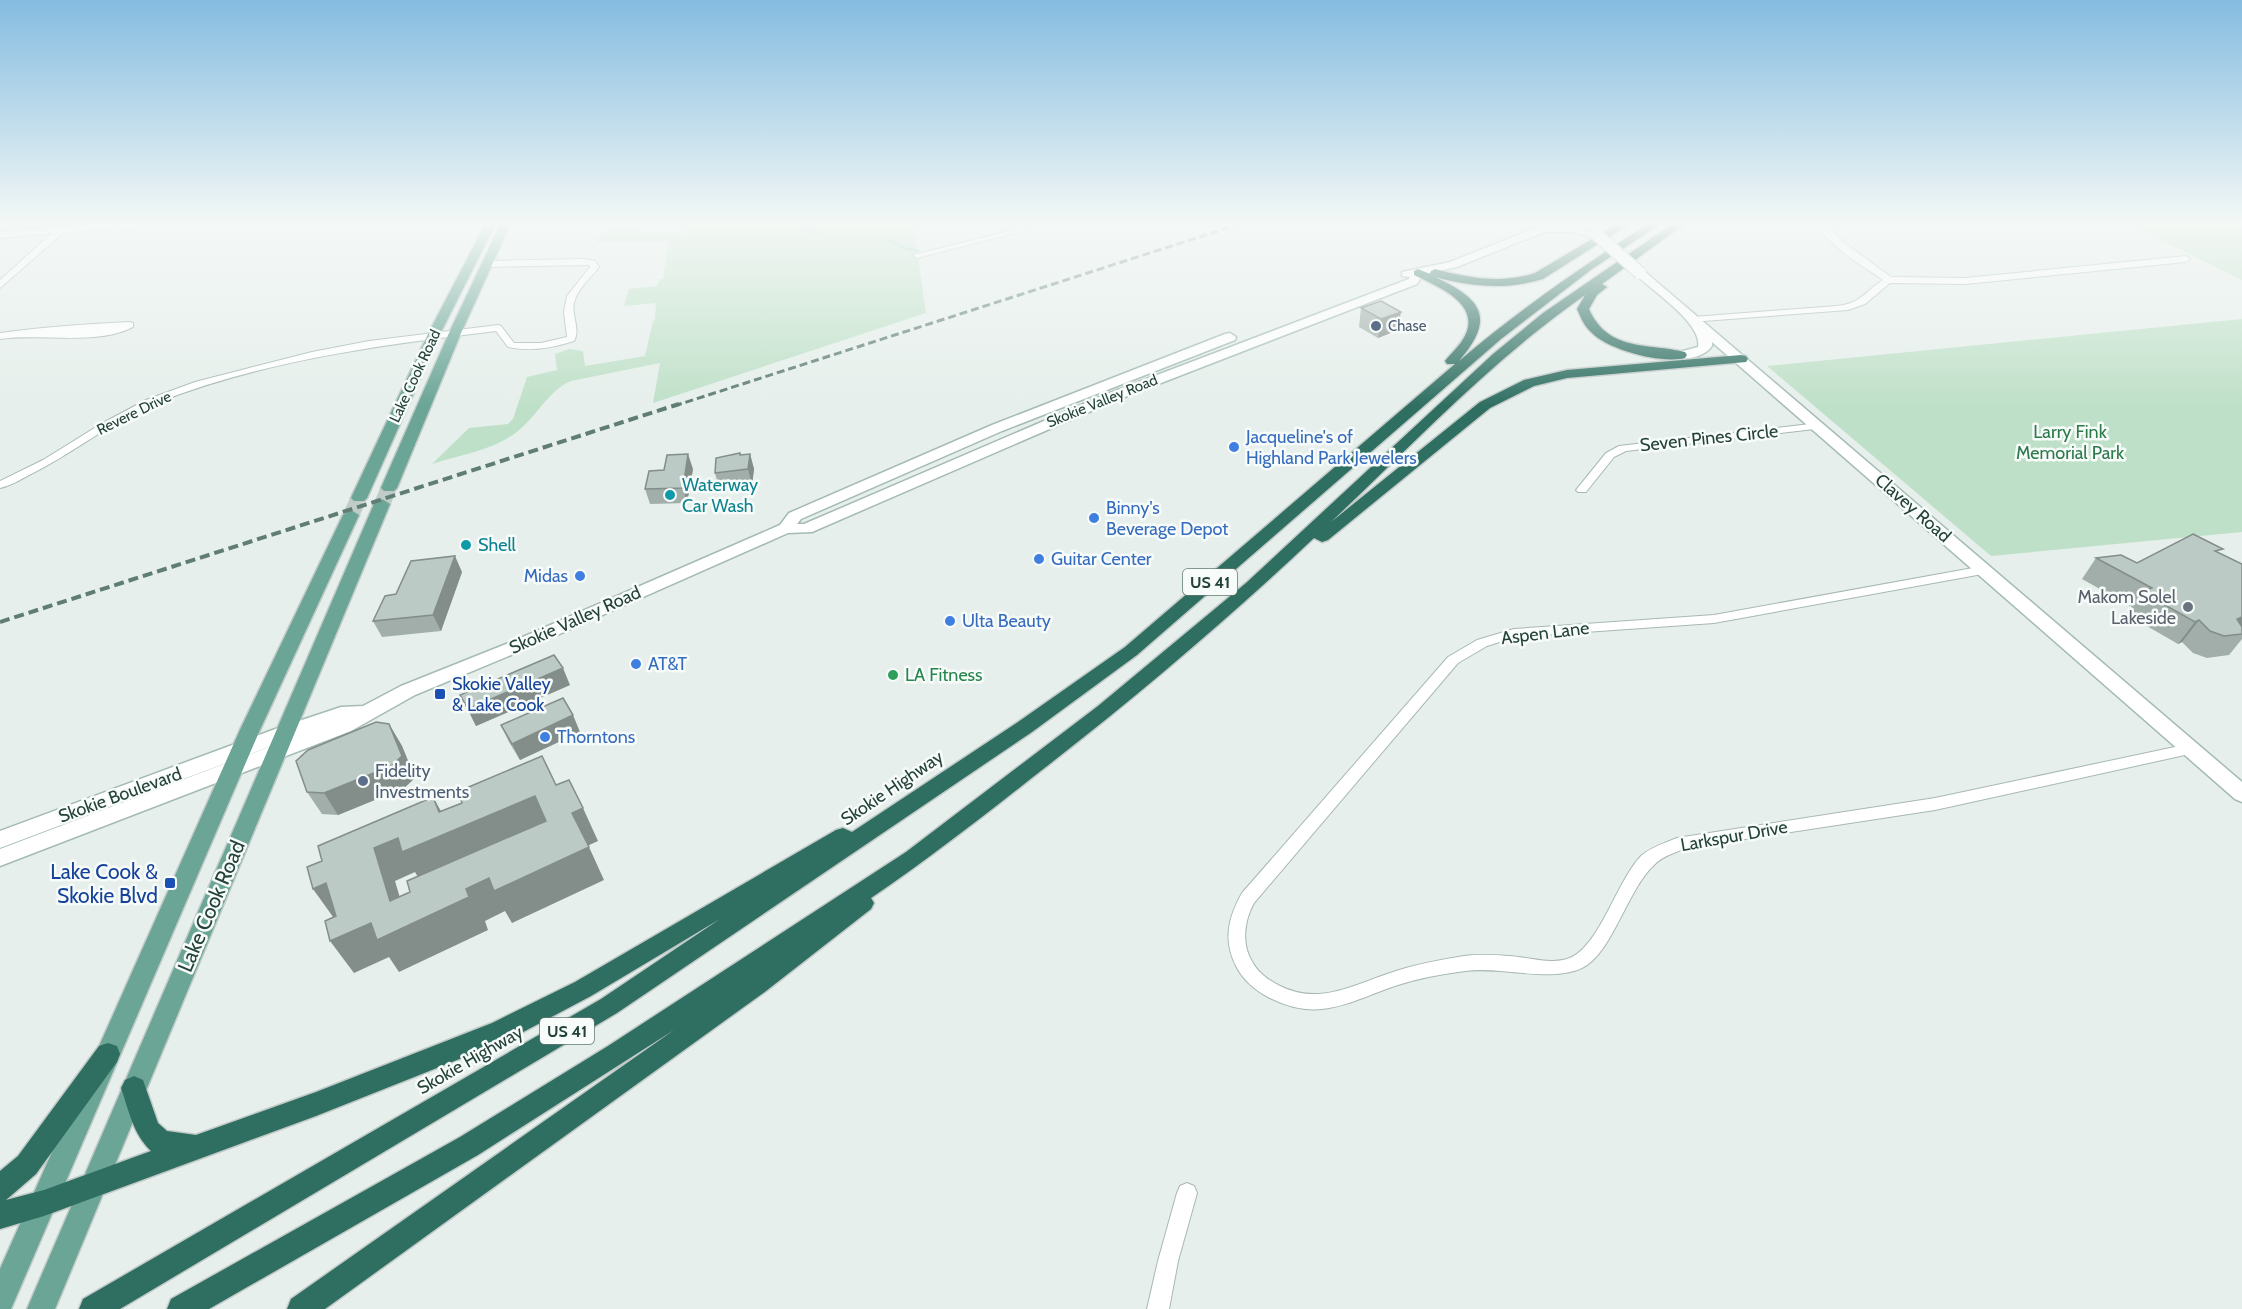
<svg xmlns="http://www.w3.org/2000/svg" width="2242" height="1309" font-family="Cabin,sans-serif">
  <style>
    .green { fill: #bfe0c8 }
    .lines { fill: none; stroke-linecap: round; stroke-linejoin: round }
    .stream { stroke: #8ec9d4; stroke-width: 3 }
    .primary-tunnel { stroke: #bfccc8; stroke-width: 16; stroke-dasharray: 16 8; stroke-linecap: butt }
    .minor-casing { stroke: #a8b8b2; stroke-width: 2 }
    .secondary-casing { stroke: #a4bbb3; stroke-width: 3 }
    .primary-casing { stroke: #c2cac8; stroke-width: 3 }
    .motorway-casing { stroke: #c2cac8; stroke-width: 3 }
    .minor { fill: #fff; fill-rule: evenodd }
    .secondary { fill: #fff; fill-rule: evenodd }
    .primary { fill: #6aa596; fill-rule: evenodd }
    .motorway { fill: #2f6f62; fill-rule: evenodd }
    .rail-far1 { stroke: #5f7d75; stroke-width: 3; stroke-dasharray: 8 4; stroke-linecap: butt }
    .rail { stroke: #5f7d75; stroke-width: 4; stroke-dasharray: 10 5; stroke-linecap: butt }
    .secondary-bridge-casing { stroke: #a4bbb3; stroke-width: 14; stroke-linecap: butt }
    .secondary-bridge { stroke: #fff; stroke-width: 12 }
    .wall { fill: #a1aea9 }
    .shaded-wall { fill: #838d89 }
    .building { fill: #bbcac4; stroke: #838d89; stroke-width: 1.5; fill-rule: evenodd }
    .service-dot { fill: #5c6f8a; stroke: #f7fbf9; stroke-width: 2 }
    .shop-dot { fill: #3f7fe0; stroke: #f7fbf9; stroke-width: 2 }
    .culture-dot { fill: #0f9aa8; stroke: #f7fbf9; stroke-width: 2 }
    .worship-dot { fill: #6b7280; stroke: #f7fbf9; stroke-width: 2 }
    .leisure-dot { fill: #2e9e5b; stroke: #f7fbf9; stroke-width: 2 }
    .transit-dot { fill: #1a4fb4; stroke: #f7fbf9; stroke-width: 2 }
    .labels { text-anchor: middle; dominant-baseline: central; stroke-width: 5; stroke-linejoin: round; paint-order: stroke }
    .far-service-label { font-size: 15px; fill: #4e5e75; stroke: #f7fbf9; text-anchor: start }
    .far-street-label { font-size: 15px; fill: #24423a; stroke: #f7fbf9 }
    .shield { fill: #f7fbf9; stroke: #637a73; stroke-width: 1.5 }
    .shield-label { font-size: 16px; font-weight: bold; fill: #24423a }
    .park-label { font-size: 18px; fill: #2d7a4b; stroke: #f7fbf9 }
    .shop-label { font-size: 18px; fill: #366cbe; stroke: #f7fbf9; text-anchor: start }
    .street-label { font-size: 18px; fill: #24423a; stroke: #f7fbf9 }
    .culture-label { font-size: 18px; fill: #0d838f; stroke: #f7fbf9; text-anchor: start }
    .worship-label { font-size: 18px; fill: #5b616d; stroke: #f7fbf9; text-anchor: end }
    .leisure-label { font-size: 18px; fill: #27864d; stroke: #f7fbf9; text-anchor: start }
    .transit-label { font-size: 18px; fill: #164399; stroke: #f7fbf9; text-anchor: start }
    .service-label { font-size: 18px; fill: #4e5e75; stroke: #f7fbf9; text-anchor: start }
    .near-transit-label { font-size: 21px; fill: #164399; stroke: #f7fbf9; text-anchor: end }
    .near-street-label { font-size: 21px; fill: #24423a; stroke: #f7fbf9 }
  </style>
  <rect width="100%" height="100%" fill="#e6efeb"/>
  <!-- green -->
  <path class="green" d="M0,223H100L89,226L0,231Z
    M688,223H913L926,313L653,403L660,363L571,381C548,391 538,415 518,431C495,450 460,455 432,464L469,428L508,424L513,419L527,377L557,370L555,354L569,349L583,351L585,366L645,356L653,321L655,320L656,303L624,306L629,289L657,286L660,279H663L669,241L595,242L607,230L678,233L685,237Z
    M2127,223H2242V280Z
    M2242,319V532L1991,556L1767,366Z"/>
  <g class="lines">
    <!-- stream -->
    <path class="stream" d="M793,223L819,235
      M888,240L907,249L918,251"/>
    <!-- primary-tunnel -->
    <path class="primary-tunnel" d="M382,504L389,488
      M351,515L359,498"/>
    <defs>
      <path id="minor" d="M118,223H136L135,225L204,223L200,225L123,230L119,227L63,233L0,288V280L52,233L0,238V232Z
        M1042,223H1054L917,258L913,255Z
        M1817,223H1825L1843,242L1891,277L1965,278L2186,256L2190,259L2186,262L1965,284L1890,283L1865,304L1848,310L1690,322V318L1693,317L1837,306C1862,303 1864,292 1883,280C1861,264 1829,248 1817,223Z
        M583,259L595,261L599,267C591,278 577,289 574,303C571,316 581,329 574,341C552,348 530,352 508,347L496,331C381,345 265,360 156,403C111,421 73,454 29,475C20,480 10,486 0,488V481L43,460L101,424L146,400L195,382L312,352L369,341L498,325L501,326L514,343H541L567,337L564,312L567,296L590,267L589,265L487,267L483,264L487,261Z
        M130,322L133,323V327C97,346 41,333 0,339V333C43,327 86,324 130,322Z
        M1819,423L1824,426L1823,428L1626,451L1614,457L1586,492H1578L1576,490L1606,453L1619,446Z
        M1984,566L1988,567L1990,570L1988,573L1714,623L1515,637L1487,646L1458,663L1254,903C1244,921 1241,945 1253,963C1259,974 1270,981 1280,986C1320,1006 1355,984 1393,972C1416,964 1440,960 1464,956C1479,954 1494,955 1509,956C1528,957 1555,966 1572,957C1601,942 1617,881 1641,856C1651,847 1665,843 1677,838L1935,798L2189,744L2194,745L2196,749L2194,753L1935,810L1686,848C1675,853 1662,856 1654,865C1627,890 1612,954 1582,968C1550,983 1502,966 1465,971C1442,974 1420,978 1398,985C1349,1001 1320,1024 1268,997C1255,990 1243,980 1236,966C1223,940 1228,918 1242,893L1448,657L1477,640L1514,629L1714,615Z
        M1187,1183L1194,1186L1197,1193L1178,1261L1169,1309H1147L1158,1261L1177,1193L1180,1186Z"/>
      <path id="secondary" d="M1548,223H1561L1559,226H1572L1603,235L1597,238L1572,232H1544L1457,267L1423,274L1417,284L1112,402L812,532L788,533L528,648L415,695L351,731L0,866V849L306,733L0,848V831L278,728L341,707L363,706L401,686L516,640L780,525L789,513L992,425L1225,334L1230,333L1236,337L1235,340L1002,431L801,519L797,524H804L1102,396L1409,279L1410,277L1402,276V272L1450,262Z
        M1640,269L1644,271L2242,782V802L2235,799L1712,342V346C1706,355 1691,360 1679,358L1677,355L1679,352L1698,347C1703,324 1653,291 1636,275L1634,273Z"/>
      <path id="primary" d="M486,223H496L440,334L367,498L364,501H354L351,498L428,334Z
        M501,223H511L461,333L397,488L394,491H384L381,488L449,333Z
        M382,499L390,504L55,1309H27L374,504Z
        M351,510L359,515L259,732L11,1309H0V1269L239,732L343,515Z"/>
      <path id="motorway" d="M1619,223H1631L1543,279C1506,290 1472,287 1435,277C1482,299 1496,318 1459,361C1519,310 1584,265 1650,223H1662L1592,269L1501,339L1137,655L1032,732L617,1013L120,1309H79L83,1299L601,999L720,919L591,996L510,1039L316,1116L44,1216L0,1229V1171L18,1156L99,1046L108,1043L117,1046L120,1054L117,1062L36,1174L6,1200L44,1190L151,1151C133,1134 129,1111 121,1088L125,1080L134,1076L143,1080L158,1123L167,1131L196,1135L316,1092L492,1023L575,982L836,830L843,828L852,832L1018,722L1125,647L1455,364H1447L1445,361C1453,351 1463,343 1467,331C1477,301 1434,285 1414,275V271L1418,269L1430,274L1431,271L1435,269C1469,278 1501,284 1535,273Z
        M1674,223H1686L1602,284L1607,287L1597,295L1589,309C1608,352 1648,343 1685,352L1687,355L1685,358C1661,364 1609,350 1592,333C1584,326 1581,318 1577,309L1585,295C1492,360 1413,444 1331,522L1480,402L1524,380L1567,370L1741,355L1746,356L1748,359L1746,362L1567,378L1534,386L1490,408L1328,540L1322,542L1314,538C1225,622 1130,702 1033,777C980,819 927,860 871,898L874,903L871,909L766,991L325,1309H287L291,1299L674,1030L478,1155L209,1309H167L171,1299L460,1137L608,1046L906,852L1098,706L1246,583L1493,354L1543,313Z"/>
    </defs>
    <!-- minor casing -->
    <use href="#minor" class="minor-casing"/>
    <!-- secondary casing -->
    <use href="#secondary" class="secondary-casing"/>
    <!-- primary casing -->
    <use href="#primary" class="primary-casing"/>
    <!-- motorway casing -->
    <use href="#motorway" class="motorway-casing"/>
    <!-- minor -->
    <use href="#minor" class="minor"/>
    <!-- secondary -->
    <use href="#secondary" class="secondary"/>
    <!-- primary -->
    <use href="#primary" class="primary"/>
    <!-- motorway -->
    <use href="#motorway" class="motorway"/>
    <!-- rail-far1 -->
    <path class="rail-far1" d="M674,406L1243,223"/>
    <!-- rail -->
    <path class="rail" d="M0,622L679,404"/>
    <defs>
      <path id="secondary-bridge" d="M1597,235L1640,273"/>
    </defs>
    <!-- secondary-bridge casing -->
    <use href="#secondary-bridge" class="secondary-bridge-casing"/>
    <!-- secondary-bridge -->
    <use href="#secondary-bridge" class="secondary-bridge"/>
  </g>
  <!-- wall -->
  <path class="wall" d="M1381,301L1398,330L1378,338L1359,327L1361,308Z
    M750,454L754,469L752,485L719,488L715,473L741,455Z
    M693,469L687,503L650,504L645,489Z
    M2219,553L2242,564V639L2229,655L2207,658L2193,653L2182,642L2178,644L2126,614L2132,607L2082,579L2096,558L2137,563Z
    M462,572L441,631L382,637L373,621L396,594Z
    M570,685L476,726L460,695Z
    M389,724L402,746L415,778L404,788L338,815L322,814L307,792Z
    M501,725L580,732L520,760L509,742Z"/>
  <!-- shaded-wall -->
  <path class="shaded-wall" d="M1401,312L1398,330L1378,338L1381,319Z
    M688,454L693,469L687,503L683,488Z
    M750,454L754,469L752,485L748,469Z
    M455,556L462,572L441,631L433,615Z
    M2242,617V628L2237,619Z
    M2199,620L2182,642L2178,644L2195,622Z
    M563,668L570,685L476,726L468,709Z
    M573,715L580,732L520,760L512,744Z
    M389,724L402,746L415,778L404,788L338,815L324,793Z
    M535,796L551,828L422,884L415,872L395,881L408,925L466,889L489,878L589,847L604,880L512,923L505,911L485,921L488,930L399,972L389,957L354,973L330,941L390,901L374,848L433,797L452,831Z
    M583,808L598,841L587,846L572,813Z
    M326,883L349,916L336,921L313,889Z"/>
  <!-- building -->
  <path class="building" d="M1381,301L1401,312L1381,319L1361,308Z
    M740,453V455L750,454L748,469L715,473L716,458Z
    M688,454L683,488L645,489L649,471L664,470L667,455Z
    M2193,534L2223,549L2215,551L2242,564V617L2237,619L2242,627V634L2224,636L2210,631L2199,620L2195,622L2142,592L2152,588L2096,558L2121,555L2137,563Z
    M455,556L433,615L373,621L385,596L396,594L411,561Z
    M554,655L563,668L468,709L460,695Z
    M563,698L573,715L512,744L501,725Z
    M376,722L389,724L402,756L391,766L324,793L307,792L296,761L308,750Z
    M542,756L556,785L569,780L583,808L572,813L589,847L494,891L489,878L466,889L469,897L377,940L371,923L330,941L325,921L336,916L326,883L313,889L307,867L322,861L318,846L433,797L439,812L462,803L457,792ZM535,796L546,821L407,881L410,892L390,901L374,848L398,838L402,852Z"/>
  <!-- sky -->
  <linearGradient id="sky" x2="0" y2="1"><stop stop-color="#84bce0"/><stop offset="0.55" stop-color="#f4f8f6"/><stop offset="1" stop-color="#f4f8f6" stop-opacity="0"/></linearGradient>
  <rect width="2242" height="406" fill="url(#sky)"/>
  <!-- markers -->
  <g class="service-dot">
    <circle cx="1376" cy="326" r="6"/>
    <circle cx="363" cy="781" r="6"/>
  </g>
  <g class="shop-dot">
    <circle cx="1234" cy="447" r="6"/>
    <circle cx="1094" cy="518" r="6"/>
    <circle cx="1039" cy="559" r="6"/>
    <circle cx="580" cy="576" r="6"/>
    <circle cx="950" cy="621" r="6"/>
    <circle cx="636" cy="664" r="6"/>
    <circle cx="545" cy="737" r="6"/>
  </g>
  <g class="culture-dot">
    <circle cx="670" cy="495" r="6"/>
    <circle cx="466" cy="545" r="6"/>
  </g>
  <circle class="worship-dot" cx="2188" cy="607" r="6"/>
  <circle class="leisure-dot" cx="893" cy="675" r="6"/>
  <g class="transit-dot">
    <rect x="434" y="688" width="12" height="12" rx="3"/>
    <rect x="164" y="877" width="12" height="12" rx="3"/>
  </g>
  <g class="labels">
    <!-- far-service labels -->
    <g class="far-service-label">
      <text x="1388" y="326">Chase</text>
    </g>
    <!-- far-street labels -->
    <g class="far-street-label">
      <text transform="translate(415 376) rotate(-65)">Lake Cook Road</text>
      <text transform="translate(1102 401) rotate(-22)">Skokie Valley Road</text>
      <text transform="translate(134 413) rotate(-26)">Revere Drive</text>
    </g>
    <!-- shield labels -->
    <g class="shield">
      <rect x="1183" y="569" width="54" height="26" rx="4.5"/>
      <rect x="540" y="1018" width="54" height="26" rx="4.5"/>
    </g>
    <g class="shield-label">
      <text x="1210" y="582">US 41</text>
      <text x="567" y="1031">US 41</text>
    </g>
    <!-- park labels -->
    <g class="park-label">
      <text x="2070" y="432">Larry Fink<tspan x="2070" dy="21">Memorial Park</tspan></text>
    </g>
    <!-- shop labels -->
    <g class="shop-label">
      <text x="1246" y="437">Jacqueline's of<tspan x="1246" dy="21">Highland Park Jewelers</tspan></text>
      <text x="1106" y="508">Binny's<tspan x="1106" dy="21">Beverage Depot</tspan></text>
      <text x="1051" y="559">Guitar Center</text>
      <text x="568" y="576" text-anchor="end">Midas</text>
      <text x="962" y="621">Ulta Beauty</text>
      <text x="648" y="664">AT&amp;T</text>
      <text x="557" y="737">Thorntons</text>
    </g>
    <!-- street labels -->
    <g class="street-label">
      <text transform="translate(1709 438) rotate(-6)">Seven Pines Circle</text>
      <text transform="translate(1913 508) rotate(41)">Clavey Road</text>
      <text transform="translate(575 620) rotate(-24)">Skokie Valley Road</text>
      <text transform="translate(1545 633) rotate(-7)">Aspen Lane</text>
      <text transform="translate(892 788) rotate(-34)">Skokie Highway</text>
      <text transform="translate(120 795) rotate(-20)">Skokie Boulevard</text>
      <text transform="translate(1734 836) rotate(-10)">Larkspur Drive</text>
      <text transform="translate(470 1060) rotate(-30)">Skokie Highway</text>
    </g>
    <!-- culture labels -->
    <g class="culture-label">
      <text x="682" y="485">Waterway<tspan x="682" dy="21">Car Wash</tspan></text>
      <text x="478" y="545">Shell</text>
    </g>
    <!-- worship labels -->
    <g class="worship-label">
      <text x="2176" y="597">Makom Solel<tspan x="2176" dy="21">Lakeside</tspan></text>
    </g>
    <!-- leisure labels -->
    <g class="leisure-label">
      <text x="905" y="675">LA Fitness</text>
    </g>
    <!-- transit labels -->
    <g class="transit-label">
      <text x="452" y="684">Skokie Valley<tspan x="452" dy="21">&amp; Lake Cook</tspan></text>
    </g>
    <!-- service labels -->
    <g class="service-label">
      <text x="375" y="771">Fidelity<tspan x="375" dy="21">Investments</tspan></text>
    </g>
    <!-- near-transit labels -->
    <g class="near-transit-label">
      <text x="158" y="871">Lake Cook &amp;<tspan x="158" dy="24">Skokie Blvd</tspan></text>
    </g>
    <!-- near-street labels -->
    <g class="near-street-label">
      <text transform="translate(211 906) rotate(-67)">Lake Cook Road</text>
    </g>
  </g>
</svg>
